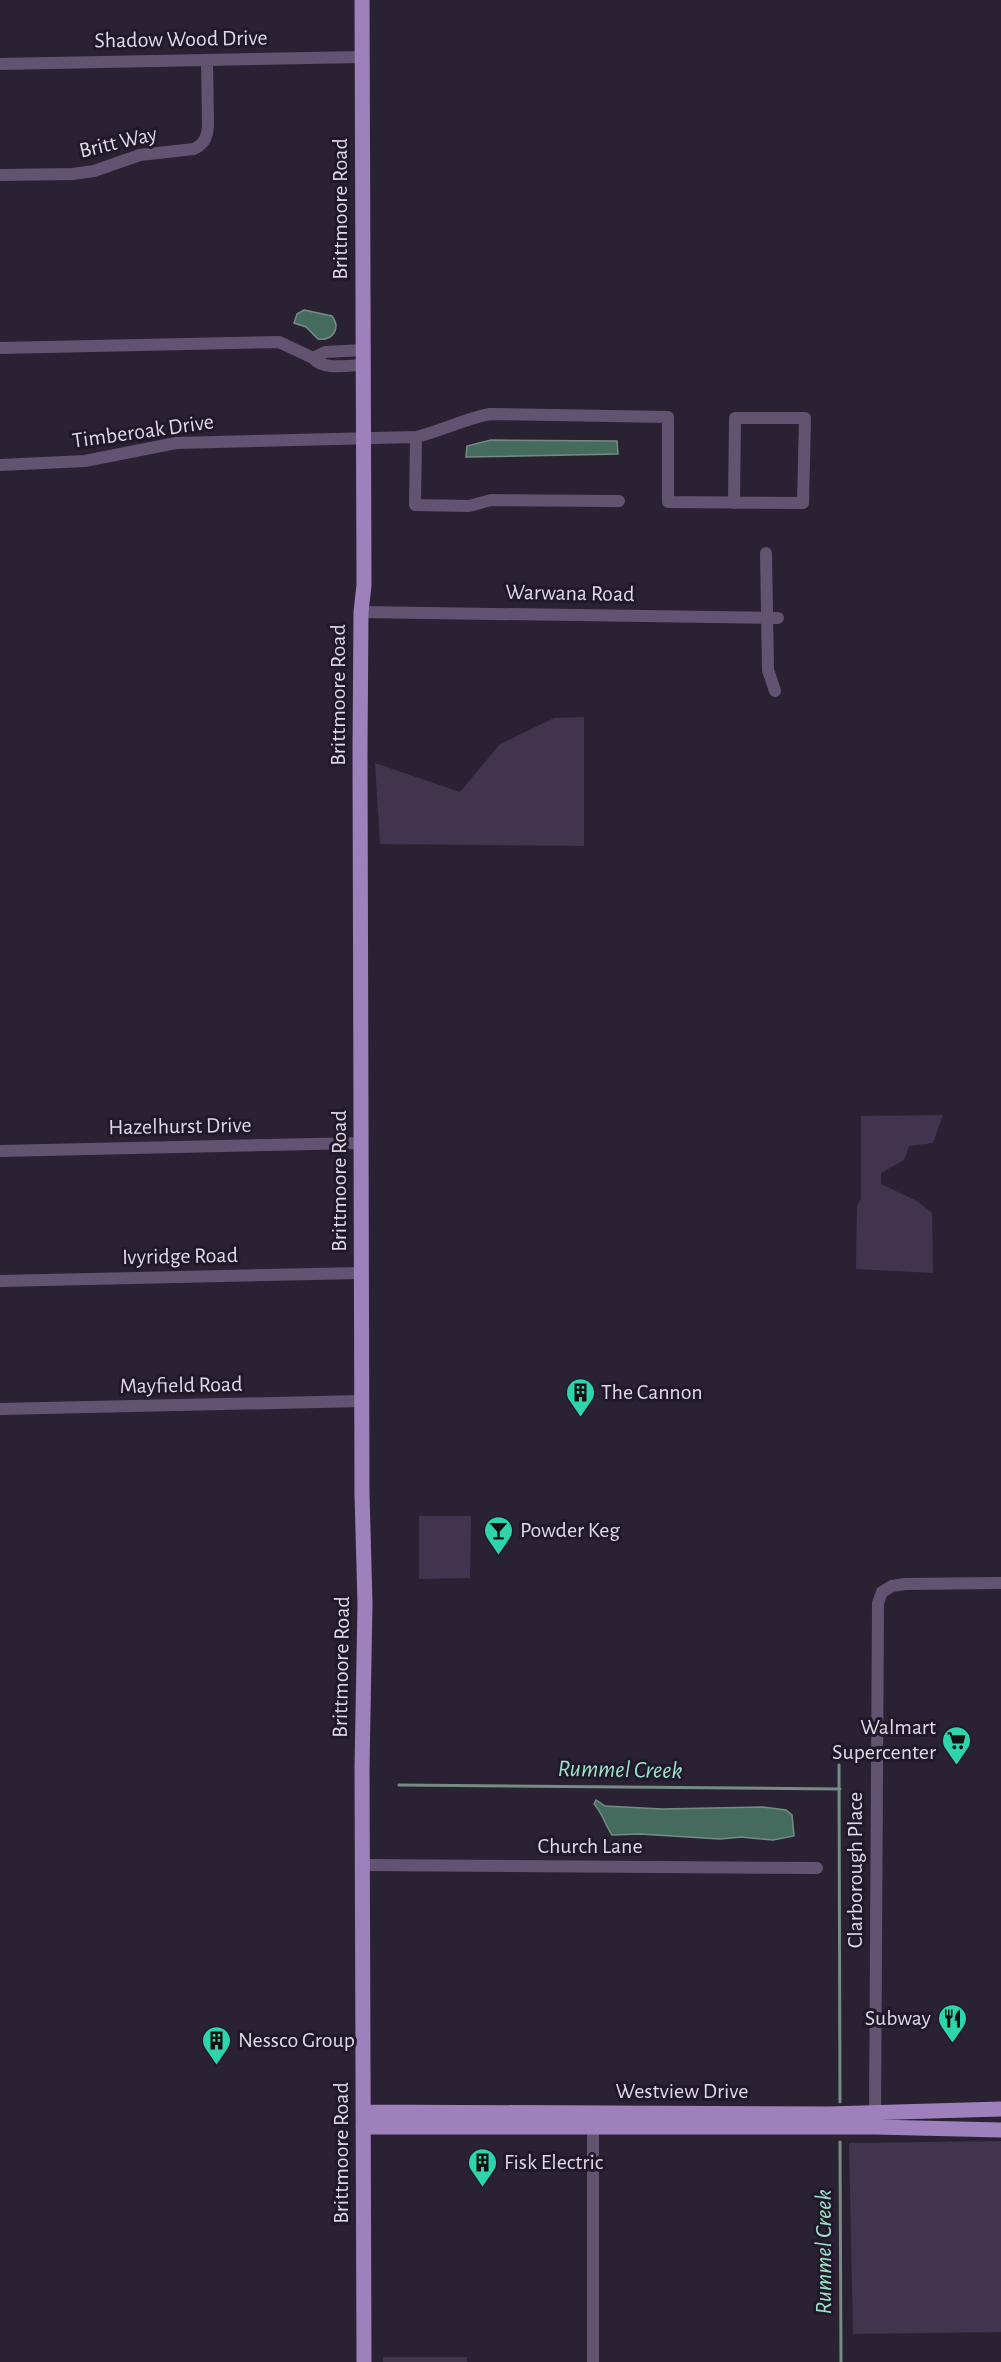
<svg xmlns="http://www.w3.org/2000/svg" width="1001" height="2362" font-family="'Alegreya Sans',sans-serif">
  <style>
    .green { fill: #40344e }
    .water { fill: #456b5e; stroke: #738c86; stroke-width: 1.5 }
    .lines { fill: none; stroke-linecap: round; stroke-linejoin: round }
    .stream { stroke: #738c86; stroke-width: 3 }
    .minor { stroke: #625471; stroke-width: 12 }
    .major { stroke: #9e81bc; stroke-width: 15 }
    .labels { text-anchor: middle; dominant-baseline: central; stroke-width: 6; stroke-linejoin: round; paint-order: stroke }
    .street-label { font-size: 22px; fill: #dfdae5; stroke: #211929 }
    .poi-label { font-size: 22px; fill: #dfdae5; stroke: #211929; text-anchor: start }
    .water-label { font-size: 24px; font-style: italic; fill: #9de3cb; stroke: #211929 }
  </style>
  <rect width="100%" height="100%" fill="#2a2233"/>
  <!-- green -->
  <path class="green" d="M584,717V846L380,844L375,763L460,792L500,744L554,718Z
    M943,1115L933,1143L909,1146L904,1160L881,1173V1184L917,1201L932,1213L933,1273L856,1269L857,1206L861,1199V1116Z
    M419,1516H471L470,1578L419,1579Z
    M1001,2141V2332L853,2334L849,2143Z
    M383,2357H467V2362H383Z"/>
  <!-- water -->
  <path class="water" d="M304,310L332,316C341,328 333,341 318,339L306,327L294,323L297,314Z
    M491,440L617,441L618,454L466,457L467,446Z
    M596,1800L605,1806L662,1809L763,1807L786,1810L792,1815L794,1836L773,1840L741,1837L720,1839L640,1834L612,1835C605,1825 602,1812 594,1804Z"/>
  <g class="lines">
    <!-- stream -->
    <path class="stream" d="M839,1765L840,2102
      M399,1785L840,1789
      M840,2142L841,2362"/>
    <!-- minor -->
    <path class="minor" d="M0,64L362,57
      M0,175L73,174L94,171L140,155L194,149C204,144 207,138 208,126L207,60
      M0,348L279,342L313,358
      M363,350L325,352L313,358C324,371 348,365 363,365
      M416,437L415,505L469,506L491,500L619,501
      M0,465L85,461L176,443L416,437C441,431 464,419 490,414L668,417V502L803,503L805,418H735L734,503
      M766,553L768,670L775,691
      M361,612L778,618
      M0,1151L361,1143
      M0,1281L361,1273
      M0,1409L362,1401
      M363,1865L817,1868
      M593,2120V2362
      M875,2120L878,1603L882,1592L892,1586L905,1584L1001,1583"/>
    <!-- major -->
    <path class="major" d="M362,0L364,585L361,612L360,752L362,1494L365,1603L362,1768L364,2362
      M363,2112L828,2114L1001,2109
      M363,2127H875L1001,2130"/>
  </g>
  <!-- icons -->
  <defs>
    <symbol id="building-pin" viewBox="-11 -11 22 30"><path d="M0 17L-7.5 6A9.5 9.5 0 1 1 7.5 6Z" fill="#2ed4aa" stroke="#211929"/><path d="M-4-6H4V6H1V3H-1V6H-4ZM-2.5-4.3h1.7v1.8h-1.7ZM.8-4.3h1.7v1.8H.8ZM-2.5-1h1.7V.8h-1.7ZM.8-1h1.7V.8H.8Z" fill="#111"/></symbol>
    <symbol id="bar-pin" viewBox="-11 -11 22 30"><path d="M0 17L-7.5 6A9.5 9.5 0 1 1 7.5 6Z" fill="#2ed4aa" stroke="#211929"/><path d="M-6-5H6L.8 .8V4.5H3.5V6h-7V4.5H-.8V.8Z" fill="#111"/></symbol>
    <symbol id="supermarket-pin" viewBox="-11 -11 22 30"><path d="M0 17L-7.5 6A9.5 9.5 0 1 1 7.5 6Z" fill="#2ed4aa" stroke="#211929"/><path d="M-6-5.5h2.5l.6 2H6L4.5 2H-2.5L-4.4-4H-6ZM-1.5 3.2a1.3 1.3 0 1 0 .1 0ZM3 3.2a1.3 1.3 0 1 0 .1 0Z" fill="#111"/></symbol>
    <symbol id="restaurant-pin" viewBox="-11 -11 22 30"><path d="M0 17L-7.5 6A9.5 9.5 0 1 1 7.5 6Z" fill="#2ed4aa" stroke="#211929"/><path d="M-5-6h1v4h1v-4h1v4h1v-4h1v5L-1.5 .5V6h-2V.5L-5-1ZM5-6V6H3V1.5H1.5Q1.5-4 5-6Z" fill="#111"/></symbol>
  </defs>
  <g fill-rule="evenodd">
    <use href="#building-pin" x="564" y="1376" width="33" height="45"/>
    <use href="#bar-pin" x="482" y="1514" width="33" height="45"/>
    <use href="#supermarket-pin" x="940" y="1724" width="33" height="45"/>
    <use href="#restaurant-pin" x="936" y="2002" width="33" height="45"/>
    <use href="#building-pin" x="200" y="2024" width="33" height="45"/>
    <use href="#building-pin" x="466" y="2146" width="33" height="45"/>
  </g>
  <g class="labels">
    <!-- street labels -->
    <g class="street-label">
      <text transform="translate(181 39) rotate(-1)">Shadow Wood Drive</text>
      <text transform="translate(118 142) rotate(-13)">Britt Way</text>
      <text transform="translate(340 209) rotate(-90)">Brittmoore Road</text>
      <text transform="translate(143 431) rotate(-8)">Timberoak Drive</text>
      <text transform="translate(570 593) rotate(1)">Warwana Road</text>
      <text transform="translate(338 695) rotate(-90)">Brittmoore Road</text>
      <text transform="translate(180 1126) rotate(-1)">Hazelhurst Drive</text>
      <text transform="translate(339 1181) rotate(-90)">Brittmoore Road</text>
      <text transform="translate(180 1256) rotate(-1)">Ivyridge Road</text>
      <text transform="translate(181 1385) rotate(-1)">Mayfield Road</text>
      <text transform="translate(341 1667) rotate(-89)">Brittmoore Road</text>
      <text x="590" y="1846">Church Lane</text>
      <text transform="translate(855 1870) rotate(-90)">Clarborough Place</text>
      <text x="682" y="2091">Westview Drive</text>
      <text transform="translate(341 2153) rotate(-90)">Brittmoore Road</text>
    </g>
    <!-- poi labels -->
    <g class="poi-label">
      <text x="601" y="1392">The Cannon</text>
      <text x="520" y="1530">Powder Keg</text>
      <text x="936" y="1727" text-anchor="end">Walmart<tspan x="936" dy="25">Supercenter</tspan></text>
      <text x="931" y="2018" text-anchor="end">Subway</text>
      <text x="238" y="2040">Nessco Group</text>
      <text x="504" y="2162">Fisk Electric</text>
    </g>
    <!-- water labels -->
    <g class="water-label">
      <text transform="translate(620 1770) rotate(1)">Rummel Creek</text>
      <text transform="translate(824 2252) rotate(-90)">Rummel Creek</text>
    </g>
  </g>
</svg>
